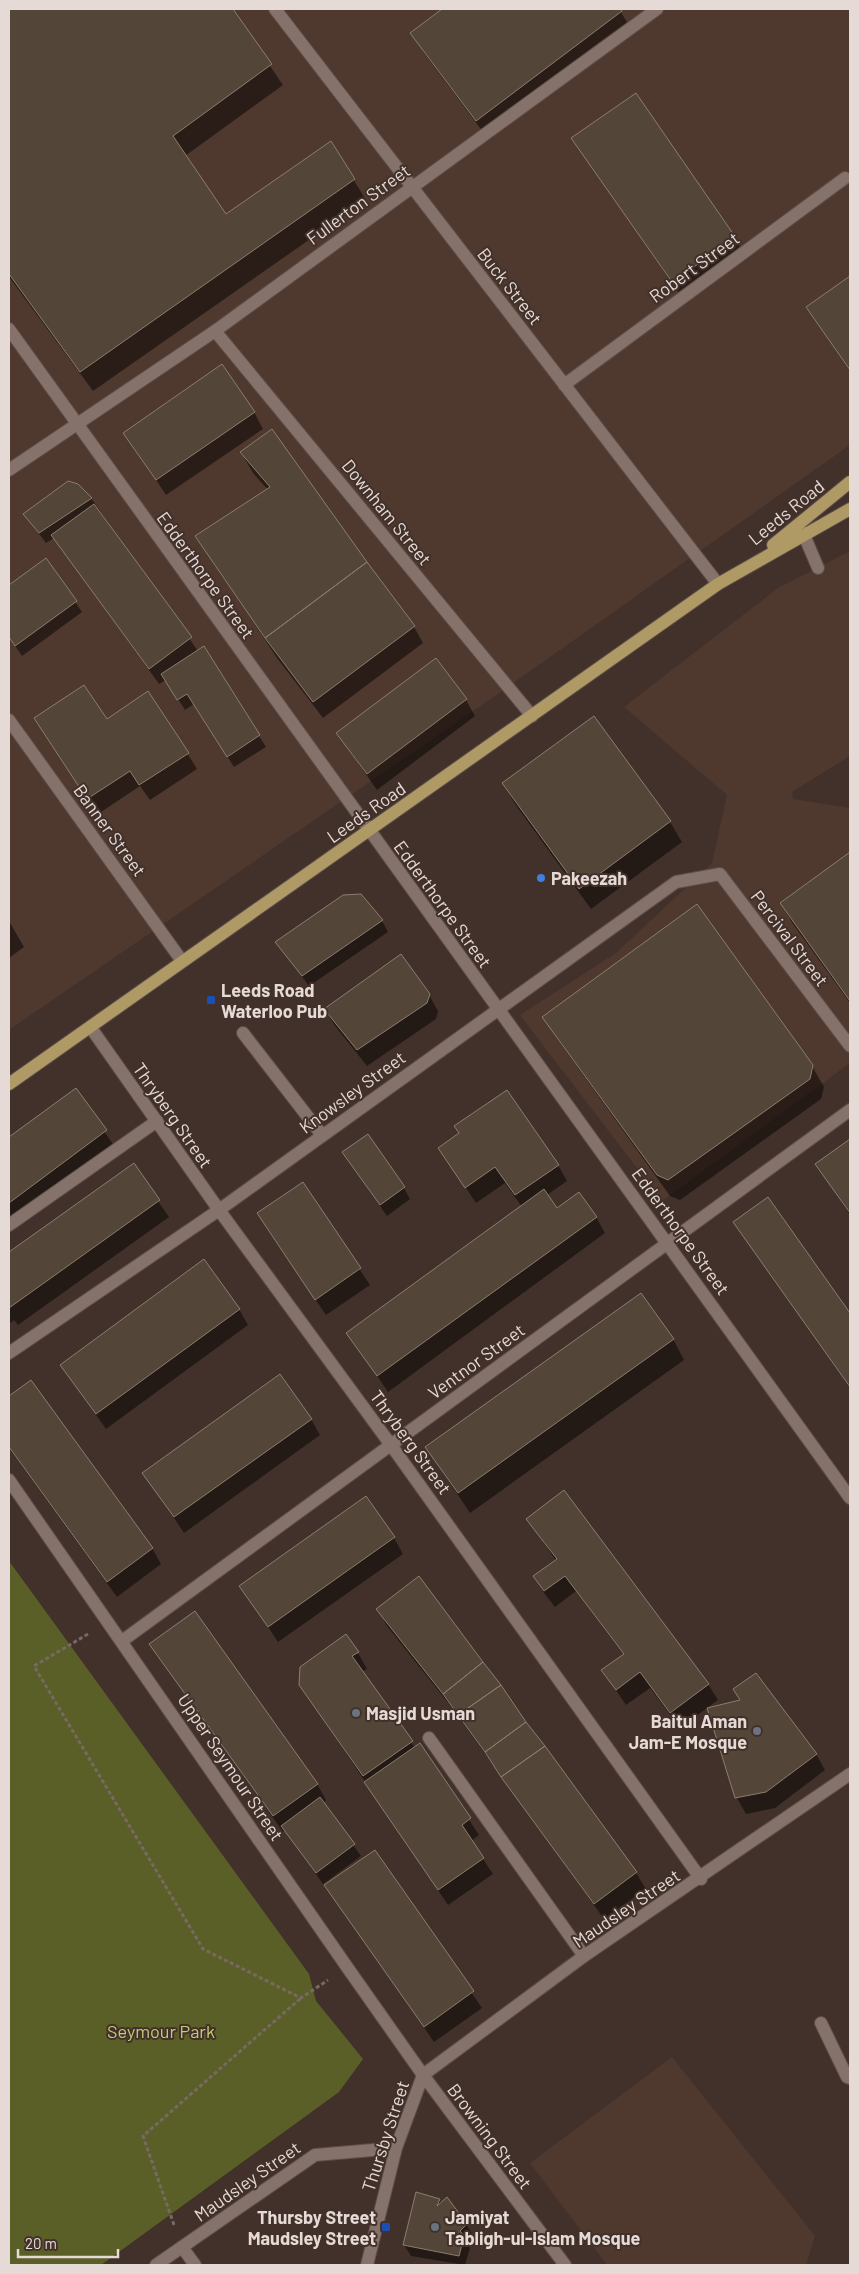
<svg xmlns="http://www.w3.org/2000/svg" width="859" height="2274" font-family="Barlow,sans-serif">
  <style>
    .built { fill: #4f382e }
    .green { fill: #5a5f27 }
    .shadow { fill: #0007 }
    .building { fill: #534639; stroke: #8b7d6e }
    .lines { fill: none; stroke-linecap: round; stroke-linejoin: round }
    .service-casing { stroke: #5d4e49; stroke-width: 14 }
    .minor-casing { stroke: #5d4e49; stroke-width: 14 }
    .primary-casing { stroke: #5d4e49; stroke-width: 14 }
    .path { stroke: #786963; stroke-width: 3; stroke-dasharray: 4 2.5; stroke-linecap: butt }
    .service { stroke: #85726a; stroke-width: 12 }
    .minor { stroke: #85726a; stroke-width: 12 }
    .primary { stroke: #af9a66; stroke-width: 12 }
    .shop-dot { fill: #3f7fe0; stroke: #42312a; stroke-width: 2 }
    .transit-dot { fill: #1a4fb4; stroke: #42312a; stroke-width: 2 }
    .worship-dot { fill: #6b7280; stroke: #42312a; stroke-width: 2 }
    .labels { text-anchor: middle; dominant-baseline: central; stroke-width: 4; stroke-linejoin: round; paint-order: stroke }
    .street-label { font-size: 18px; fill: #e5dad5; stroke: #42312a }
    .poi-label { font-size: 18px; font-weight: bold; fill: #e5dad5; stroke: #42312a; text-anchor: start }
    .park-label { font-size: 18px; fill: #c4cc77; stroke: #42312a }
  </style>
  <rect width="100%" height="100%" fill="#42312a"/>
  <!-- built -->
  <path class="built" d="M9,9H850V445L492,698L9,1030Z
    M850,551V756L792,792L793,799L850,808V1063L662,1201L520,1015L616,953L712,863L727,795L624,707L778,588Z
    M672,2057L815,2236L806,2265H607L530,2163Z"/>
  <!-- green -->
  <path class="green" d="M9,1561L309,1974L316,2001L363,2059L339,2092L101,2265H9Z"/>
  <!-- shadow -->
  <path class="shadow" d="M9,9H231L283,85L185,156L225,216L331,143L366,200L93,391L9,277Z
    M444,9H619L633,32L489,140L424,53L412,33Z
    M573,138L735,238L744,254L682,298Z
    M850,277V371L808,307Z
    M254,412L263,429L166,495L125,433Z
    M241,452L414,627L423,643L323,718L277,658L197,536L268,490L253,473Z
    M91,498L198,651L203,648L266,747L234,767L194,704L185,710L166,680L159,684L54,538L46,543L24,514Z
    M46,560L82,612L22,656L9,637V587Z
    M466,700L475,716L377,790L337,733Z
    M594,718L670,822L682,842L591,909L515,804L503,784Z
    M106,721L187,753L197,769L150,800L140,786L98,814L45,734Z
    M850,853V1003L793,924L781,904Z
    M9,921L24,947L9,958Z
    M382,921L388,932L309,986L277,942Z
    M429,995L438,1011L436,1019L367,1066L335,1026L325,1010Z
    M544,1017L812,1066L824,1087L821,1099L680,1200L670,1196L556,1037Z
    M75,1090L115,1147L9,1225V1139Z
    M460,1133L558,1165L567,1181L547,1195L557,1209L596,1217L605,1233L388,1392L348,1333L522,1207L505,1183L476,1203L439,1148Z
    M850,1140V1215L817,1165Z
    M343,1152L404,1188L410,1199L387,1216Z
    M133,1165L169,1217L18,1325L14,1320L9,1324V1254Z
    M303,1184L370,1285L326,1315L268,1230Z
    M767,1199L850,1315V1388L735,1222Z
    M239,1309L248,1325L106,1429L61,1365Z
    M673,1339L684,1360L470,1513L426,1447Z
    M30,1381L152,1548L161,1564L117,1597L9,1448V1397Z
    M311,1419L320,1435L184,1533L144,1473Z
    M528,1519L708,1684L718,1700L680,1728L650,1688L626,1705L603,1671L624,1655L576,1591L555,1607L544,1593L535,1577L556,1561Z
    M394,1538L403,1554L278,1642L241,1586Z
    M378,1610L482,1662L636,1873L646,1889L604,1919L453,1709L387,1626Z
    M151,1644L317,1784L326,1800L323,1803L361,1856L323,1884L285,1830L283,1832Z
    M358,1653L367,1669L362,1672L415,1748L420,1745L479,1835L471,1841L493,1874L448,1905L300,1685Z
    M816,1754L825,1770L775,1808L746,1814L737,1798Z
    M375,1852L482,2008L434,2042L326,1885Z
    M439,2200L466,2224L473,2235L466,2242L470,2248L465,2265L411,2256L404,2245Z"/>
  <!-- building -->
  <path class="building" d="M9,9H233L272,64L173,136L226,214L331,141L355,179L80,372L9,274Z
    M442,9H621L622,11L476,121L410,33Z
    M636,93L736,238L672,282L571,138Z
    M850,276V370L806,307Z
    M222,364L255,412L156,480L123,433Z
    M272,429L367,562L265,638L195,536L270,487L240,452Z
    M68,481L78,484L92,498L39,533L23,514Z
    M94,504L192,637L149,669L51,535Z
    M46,558L77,601L15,646L9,637V585Z
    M367,562L415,626L313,702L265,638Z
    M204,646L260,735L227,757L187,694L177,700L161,674Z
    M436,658L467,699L367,774L336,733Z
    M84,685L107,719L148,691L189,753L139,785L130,771L87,799L34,718Z
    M594,716L671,821L579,889L502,783Z
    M850,852V1001L780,903Z
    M361,894L383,920L302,976L275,942L343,895Z
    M697,904L813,1065L810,1079L668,1180L657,1175L542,1017Z
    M401,954L430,994L427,1003L357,1050L324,1009Z
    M76,1088L107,1130L9,1203V1137Z
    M507,1090L559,1165L515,1195L495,1167L465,1188L438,1148L459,1133L454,1126Z
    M368,1134L405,1187L380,1205L342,1152Z
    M850,1139V1213L815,1164Z
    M134,1163L160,1200L9,1308V1252Z
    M303,1182L361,1268L315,1300L257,1213Z
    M544,1189L557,1208L579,1192L597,1217L377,1376L346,1333Z
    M768,1197L850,1313V1387L733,1222Z
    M204,1259L240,1309L96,1414L60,1365Z
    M641,1293L674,1339L458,1493L425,1447Z
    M280,1374L312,1419L174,1517L142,1473Z
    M31,1380L153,1548L107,1582L9,1447V1396Z
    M564,1490L709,1684L670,1713L640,1672L616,1690L601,1670L624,1654L565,1576L544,1591L533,1576L557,1559L526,1519Z
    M366,1496L395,1537L268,1627L239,1586Z
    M419,1576L483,1662L443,1694L376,1609Z
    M195,1611L318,1784L273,1816L149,1644Z
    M346,1634L359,1652L352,1656L413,1741L363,1776L299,1685L300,1667Z
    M483,1662L501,1685L458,1715L443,1694Z
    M756,1673L817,1754L766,1792L735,1798L707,1708L740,1700L733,1689Z
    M501,1685L526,1722L485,1752L458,1715Z
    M526,1722L545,1746L501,1777L485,1752Z
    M420,1743L471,1818L462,1825L484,1858L438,1890L364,1782Z
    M545,1746L637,1872L594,1904L501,1777Z
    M320,1797L355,1844L316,1873L281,1826Z
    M375,1850L474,1991L424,2027L324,1885Z
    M416,2192L440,2199L437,2206L447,2197L467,2224L460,2231L464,2236L459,2256L403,2245Z"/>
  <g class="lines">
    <defs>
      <path id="service" d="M275,9L718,584
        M215,331L532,716
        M564,385L845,178
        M799,528L804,535L818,568
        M9,720L182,961
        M243,1033L322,1135
        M9,1225L157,1121
        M429,1738L584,1956
        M182,2247L195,2265"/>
      <path id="minor" d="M9,329C287,721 572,1107 850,1498
        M9,470L215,331L657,9
        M91,1028L219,1210L391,1445L701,1879
        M9,1353L219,1210L676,882L720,874L850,1046
        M9,1480L347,1967L423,2075L565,2265
        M122,1641L850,1110
        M821,2023L847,2077L850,2078
        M423,2075L584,1956L850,1774
        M156,2265L315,2155L396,2148
        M367,2265L396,2148L423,2075"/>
      <path id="primary" d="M773,545L850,482
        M9,1084L718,584L850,509"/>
    </defs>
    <!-- service casing -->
    <use href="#service" class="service-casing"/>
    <!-- minor casing -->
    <use href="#minor" class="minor-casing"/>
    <!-- primary casing -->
    <use href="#primary" class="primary-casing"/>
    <!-- path -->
    <path class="path" d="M88,1634L34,1666L203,1949L301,1998L328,1980
      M174,2225L143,2136L301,1998"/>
    <!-- service -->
    <use href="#service" class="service"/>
    <!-- minor -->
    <use href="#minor" class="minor"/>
    <!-- primary -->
    <use href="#primary" class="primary"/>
  </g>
  <!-- markers -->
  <circle class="shop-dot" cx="541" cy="878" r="5"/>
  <g class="transit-dot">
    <rect x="206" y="995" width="10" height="10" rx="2.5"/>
    <rect x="381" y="2222" width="10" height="10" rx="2.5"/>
  </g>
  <g class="worship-dot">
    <circle cx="356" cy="1713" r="5"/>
    <circle cx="757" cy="1731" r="5"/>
    <circle cx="435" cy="2227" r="5"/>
  </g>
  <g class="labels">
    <!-- street labels -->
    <g class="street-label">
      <text transform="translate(358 204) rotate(-36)">Fullerton Street</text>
      <text transform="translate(694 267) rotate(-36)">Robert Street</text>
      <text transform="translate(510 286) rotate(52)">Buck Street</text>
      <text transform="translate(387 512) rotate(51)">Downham Street</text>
      <text transform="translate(786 512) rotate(-39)">Leeds Road</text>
      <text transform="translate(206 575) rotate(54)">Edderthorpe Street</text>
      <text transform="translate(366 812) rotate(-35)">Leeds Road</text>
      <text transform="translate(110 830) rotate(54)">Banner Street</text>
      <text transform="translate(443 904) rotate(54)">Edderthorpe Street</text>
      <text transform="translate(790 938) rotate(53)">Percival Street</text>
      <text transform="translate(352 1092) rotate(-36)">Knowsley Street</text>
      <text transform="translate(173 1115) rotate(55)">Thryberg Street</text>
      <text transform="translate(681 1231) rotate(54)">Edderthorpe Street</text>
      <text transform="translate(476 1361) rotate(-36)">Ventnor Street</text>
      <text transform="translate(411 1442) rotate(54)">Thryberg Street</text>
      <text transform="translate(231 1767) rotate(56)">Upper Seymour Street</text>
      <text transform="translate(626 1908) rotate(-34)">Maudsley Street</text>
      <text transform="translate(385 2136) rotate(-72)">Thursby Street</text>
      <text transform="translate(490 2136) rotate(53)">Browning Street</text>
      <text transform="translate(247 2181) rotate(-35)">Maudsley Street</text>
    </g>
    <!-- poi labels -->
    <g class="poi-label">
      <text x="551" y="878">Pakeezah</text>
      <text x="221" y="990">Leeds Road<tspan x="221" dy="21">Waterloo Pub</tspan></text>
      <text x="366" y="1713">Masjid Usman</text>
      <text x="747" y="1721" text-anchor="end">Baitul Aman<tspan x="747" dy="21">Jam-E Mosque</tspan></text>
      <text x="376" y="2217" text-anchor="end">Thursby Street<tspan x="376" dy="21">Maudsley Street</tspan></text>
      <text x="445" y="2217">Jamiyat<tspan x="445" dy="21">Tabligh-ul-Islam Mosque</tspan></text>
    </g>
    <!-- park labels -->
    <g class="park-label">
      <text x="161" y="2031">Seymour Park</text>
    </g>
  </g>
  <!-- border -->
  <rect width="859" height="2274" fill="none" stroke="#e5dad5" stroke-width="20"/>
  <!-- scale -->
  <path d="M18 2249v8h100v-8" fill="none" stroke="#e5dad5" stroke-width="2.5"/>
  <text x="25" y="2249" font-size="15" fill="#e5dad5" stroke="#42312a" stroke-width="4" paint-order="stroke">20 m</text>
</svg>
